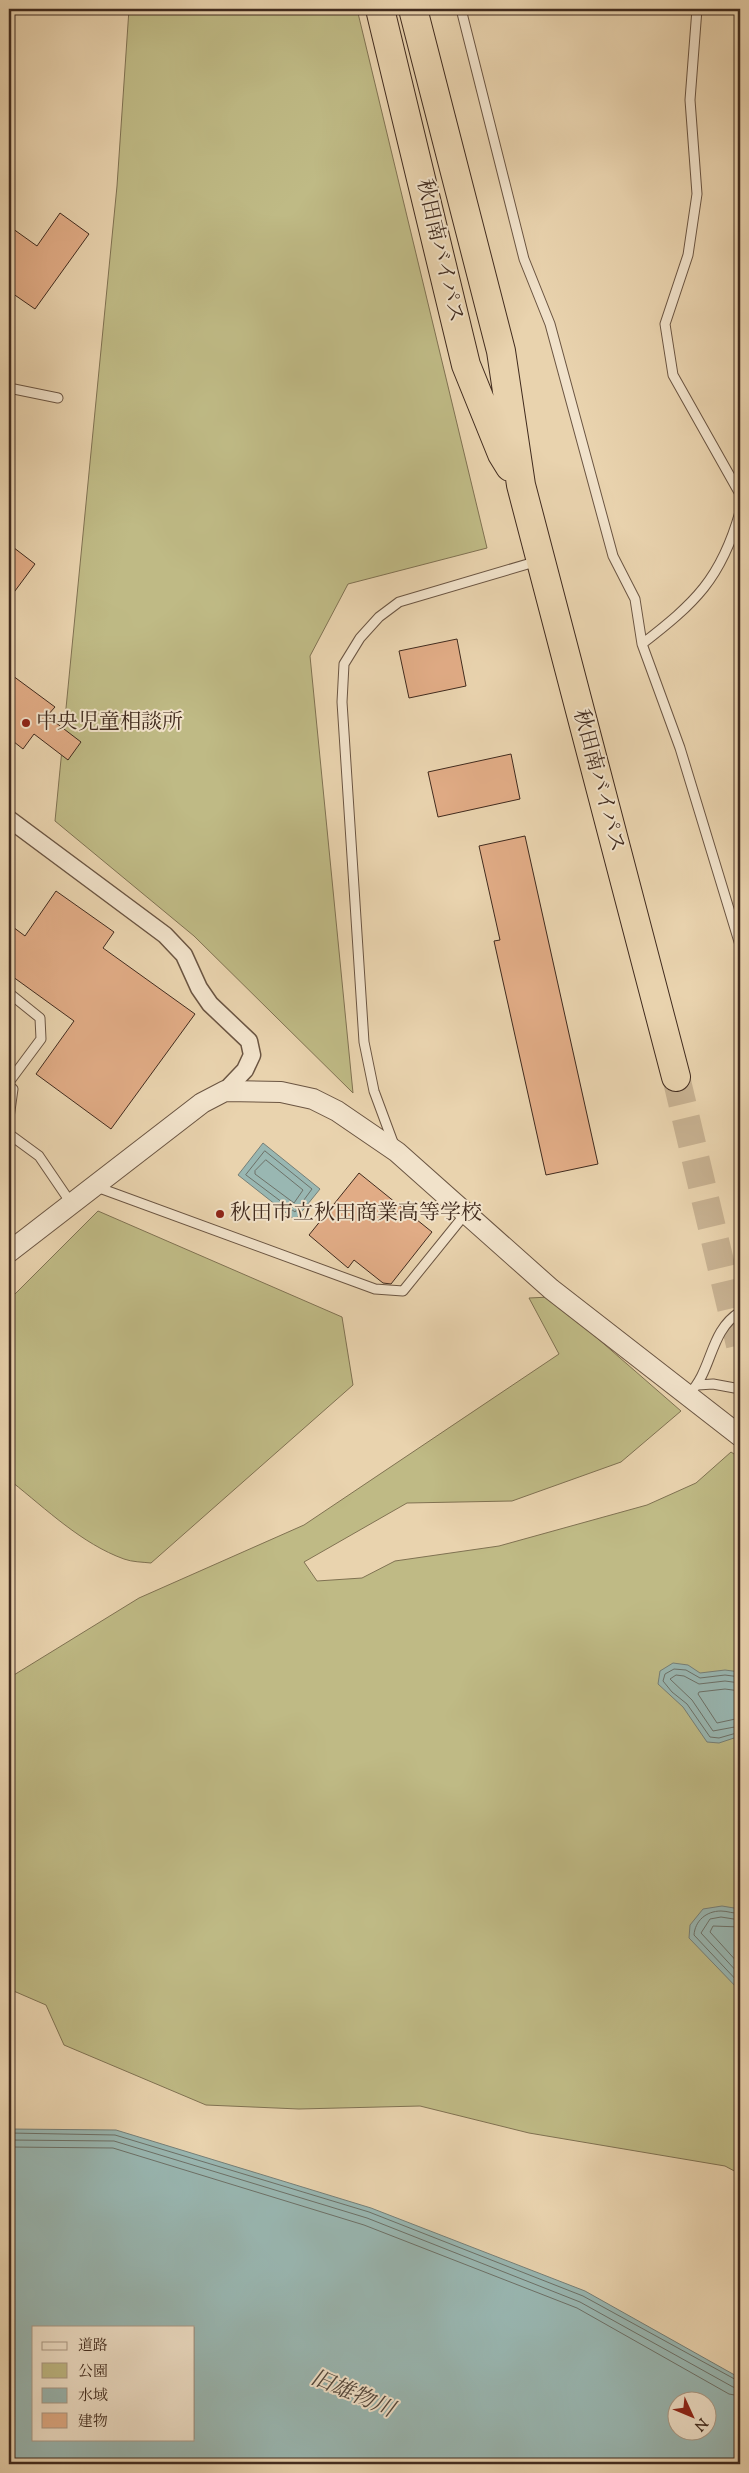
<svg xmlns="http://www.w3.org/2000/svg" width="749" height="2473" font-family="'Sorts Mill Goudy','Noto Serif JP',serif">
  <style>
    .green { fill: #bfba85; stroke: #807252 }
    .water { fill: #99b7b2; stroke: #767f77; fill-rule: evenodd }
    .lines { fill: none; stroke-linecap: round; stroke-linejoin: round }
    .shore { stroke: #6d7168; stroke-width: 1 }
    .building { fill: #e1ac86; stroke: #412b1e }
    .trunk-tunnel { stroke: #c7b191; stroke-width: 28; stroke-dasharray: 28 14; stroke-linecap: butt }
    .service-casing { stroke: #6b5542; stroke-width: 11 }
    .minor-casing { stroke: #6b5542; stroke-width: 19 }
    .tertiary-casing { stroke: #6b5542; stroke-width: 22 }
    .trunk-casing { stroke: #412b1e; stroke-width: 30 }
    .service { stroke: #f1e2ca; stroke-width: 9 }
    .minor { stroke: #f1e2ca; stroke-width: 16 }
    .tertiary { stroke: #f1e2ca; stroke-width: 20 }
    .trunk { stroke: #e9d3ae; stroke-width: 28 }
    .poi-dot { fill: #8f2418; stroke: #f1e2ca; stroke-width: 2 }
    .labels { text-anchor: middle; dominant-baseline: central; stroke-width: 4; stroke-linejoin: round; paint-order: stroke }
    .street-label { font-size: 21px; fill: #412b1e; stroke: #f1e2ca }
    .poi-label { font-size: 21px; fill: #412b1e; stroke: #f1e2ca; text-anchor: start }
    .water-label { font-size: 22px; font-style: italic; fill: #53473c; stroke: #f1e2ca }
  </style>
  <rect width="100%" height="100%" fill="#e9d3ae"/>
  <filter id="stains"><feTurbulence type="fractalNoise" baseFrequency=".004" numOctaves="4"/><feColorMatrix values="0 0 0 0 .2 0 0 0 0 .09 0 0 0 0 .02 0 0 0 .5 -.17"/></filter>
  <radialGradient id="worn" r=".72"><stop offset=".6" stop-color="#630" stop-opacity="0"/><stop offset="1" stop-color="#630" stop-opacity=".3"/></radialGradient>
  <!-- green -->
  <path class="green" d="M129,9H357L487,548L348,584L310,656L353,1093L194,936L55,821L117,186Z
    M98,1211L342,1317L353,1385L151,1563C142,1562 132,1562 124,1559C82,1544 46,1509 12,1482L9,1476V1303L14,1295Z
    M550,1297L681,1411L621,1462L512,1501L407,1503L304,1562L317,1581L362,1578L395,1561L499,1546L647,1505L696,1483L731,1452L740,1458V2174L725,2166L529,2133L420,2106L299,2109L206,2105L64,2045L46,2005L9,1989V1678L139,1598L304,1525L559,1354L529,1298Z"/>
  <!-- water -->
  <path class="water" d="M263,1143L320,1189L295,1220L238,1175Z
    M673,1663L688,1665L700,1673L725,1670L740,1672V1736L719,1743L707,1742L683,1707L658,1684L660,1671Z
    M722,1906L740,1909V1991L689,1938L690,1925L703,1909Z
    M9,2129L116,2130L371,2208L585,2291L740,2378V2464H31L9,2458ZM34,2327H194V2439H34ZM676,2400H706V2430H676Z"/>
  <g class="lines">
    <!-- shore -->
    <path class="shore" d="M265,1151L312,1189L295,1212L246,1175Z
      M266,1160L303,1190L294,1203L255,1174V1171Z
      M740,1677L725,1675L700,1678L686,1670L674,1669L665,1674L663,1681L672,1692L687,1704L710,1737L719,1738L740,1732
      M740,1683L725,1681L699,1684L684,1676L676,1675L670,1679L692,1700L713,1731L740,1726
      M740,1691L725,1689L699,1692L698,1694L717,1723L740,1718
      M740,1913C733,1914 728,1911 721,1911C706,1911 695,1921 694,1935L740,1984
      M740,1920L721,1917L710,1919L701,1933L740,1975
      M740,1927L713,1926L710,1932L740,1965
      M9,2133L115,2135L369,2212L583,2296L740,2382
      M9,2140L114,2141L367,2218L580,2302L733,2387L740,2389
      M9,2147L113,2148L364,2225L577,2308L729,2394L740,2396"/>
  </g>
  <!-- building -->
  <path class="building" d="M60,213L89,234L35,309L9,291V226L37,246Z
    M9,544L35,564L9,599Z
    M457,639L466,686L409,698L399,651Z
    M9,673L55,707L47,716L81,742L68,760L34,734L23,749L9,738Z
    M511,754L520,799L438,817L428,772Z
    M525,836L598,1164L546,1175L494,941L500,940L479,846Z
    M56,891L114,932L103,948L195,1014L111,1129L36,1074L74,1021L9,974V924L25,936Z
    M359,1173L432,1232L391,1284L383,1283L354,1260L348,1268L309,1235Z"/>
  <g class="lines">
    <!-- trunk-tunnel -->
    <path class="trunk-tunnel" d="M676,1077L740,1345"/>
    <defs>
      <path id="service" d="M461,9L524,259L550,324L613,556L635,599L642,644L680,748L740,945
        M697,9L690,100L697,194L688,255L665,324L673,375L740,494
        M9,388L58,398
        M642,644C695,603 721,579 740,512
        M9,993L40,1018L41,1039L9,1082
        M9,1086L13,1089L9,1118
        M9,1134L39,1156L71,1203
        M394,1145L374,1091L364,1042L342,702L344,664L360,638L379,617L399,602L538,561
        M94,1186L375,1289L403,1291L466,1213
        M698,1385L713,1384L740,1389
        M689,1394C713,1370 709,1331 740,1312"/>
      <path id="minor" d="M9,819L165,935L184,955L199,988L210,1004L249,1041L252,1055L245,1070L225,1091"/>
      <path id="tertiary" d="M9,1252L202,1103L225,1091L281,1092L313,1099L337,1111L397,1152L551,1289L740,1436"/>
      <path id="trunk" d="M380,9L466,365L502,454L510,467
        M413,9L501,351L521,485L676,1077"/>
    </defs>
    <!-- service casing -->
    <use href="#service" class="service-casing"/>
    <!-- minor casing -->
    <use href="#minor" class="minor-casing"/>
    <!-- tertiary casing -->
    <use href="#tertiary" class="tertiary-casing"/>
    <!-- trunk casing -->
    <use href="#trunk" class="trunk-casing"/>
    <!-- service -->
    <use href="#service" class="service"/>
    <!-- minor -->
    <use href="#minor" class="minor"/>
    <!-- tertiary -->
    <use href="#tertiary" class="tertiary"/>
    <!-- trunk -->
    <use href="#trunk" class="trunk"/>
  </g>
  <!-- markers -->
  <g class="poi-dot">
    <circle cx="26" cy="723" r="5"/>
    <circle cx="220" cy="1214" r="5"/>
  </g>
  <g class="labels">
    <!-- street labels -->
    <g class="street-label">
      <text transform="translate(439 251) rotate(77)">秋田南バイパス</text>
      <text transform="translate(598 781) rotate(75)">秋田南バイパス</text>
    </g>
    <!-- poi labels -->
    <g class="poi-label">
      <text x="36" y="723">中央児童相談所</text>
      <text x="230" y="1214">秋田市立秋田商業高等学校</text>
    </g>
    <!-- water labels -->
    <g class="water-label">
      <text transform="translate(352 2395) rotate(23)">旧雄物川</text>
    </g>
  </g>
  <!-- margin -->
  <rect width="749" height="2473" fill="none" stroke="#e9d3ae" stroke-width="30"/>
  <rect x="10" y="10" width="729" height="2453" fill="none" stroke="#412b1e" stroke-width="2.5"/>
  <rect x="15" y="15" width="719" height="2443" fill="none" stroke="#412b1e"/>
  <!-- legend -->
  <rect x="32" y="2326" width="162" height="115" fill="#f1e2ca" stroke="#ab9985"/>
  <rect x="42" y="2342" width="25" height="8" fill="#f1e2ca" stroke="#ab9985"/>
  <text x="78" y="2350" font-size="15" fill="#412b1e">道路</text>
  <rect x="42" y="2363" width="25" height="15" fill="#bfba85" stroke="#ab9985"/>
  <text x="78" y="2376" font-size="15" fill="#412b1e">公園</text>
  <rect x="42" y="2388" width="25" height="15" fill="#99b7b2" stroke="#ab9985"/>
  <text x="78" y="2400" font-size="15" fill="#412b1e">水域</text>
  <rect x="42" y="2413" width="25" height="15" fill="#e1ac86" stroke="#ab9985"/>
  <text x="78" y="2426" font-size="15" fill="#412b1e">建物</text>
  <!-- north arrow -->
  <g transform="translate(692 2416) rotate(134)"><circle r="24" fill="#f1e2ca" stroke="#ab9985"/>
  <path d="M0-4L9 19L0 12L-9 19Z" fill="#8f2418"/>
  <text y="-8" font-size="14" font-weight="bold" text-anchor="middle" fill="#412b1e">N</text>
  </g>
  <rect width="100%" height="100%" filter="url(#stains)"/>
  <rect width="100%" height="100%" fill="url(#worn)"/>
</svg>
